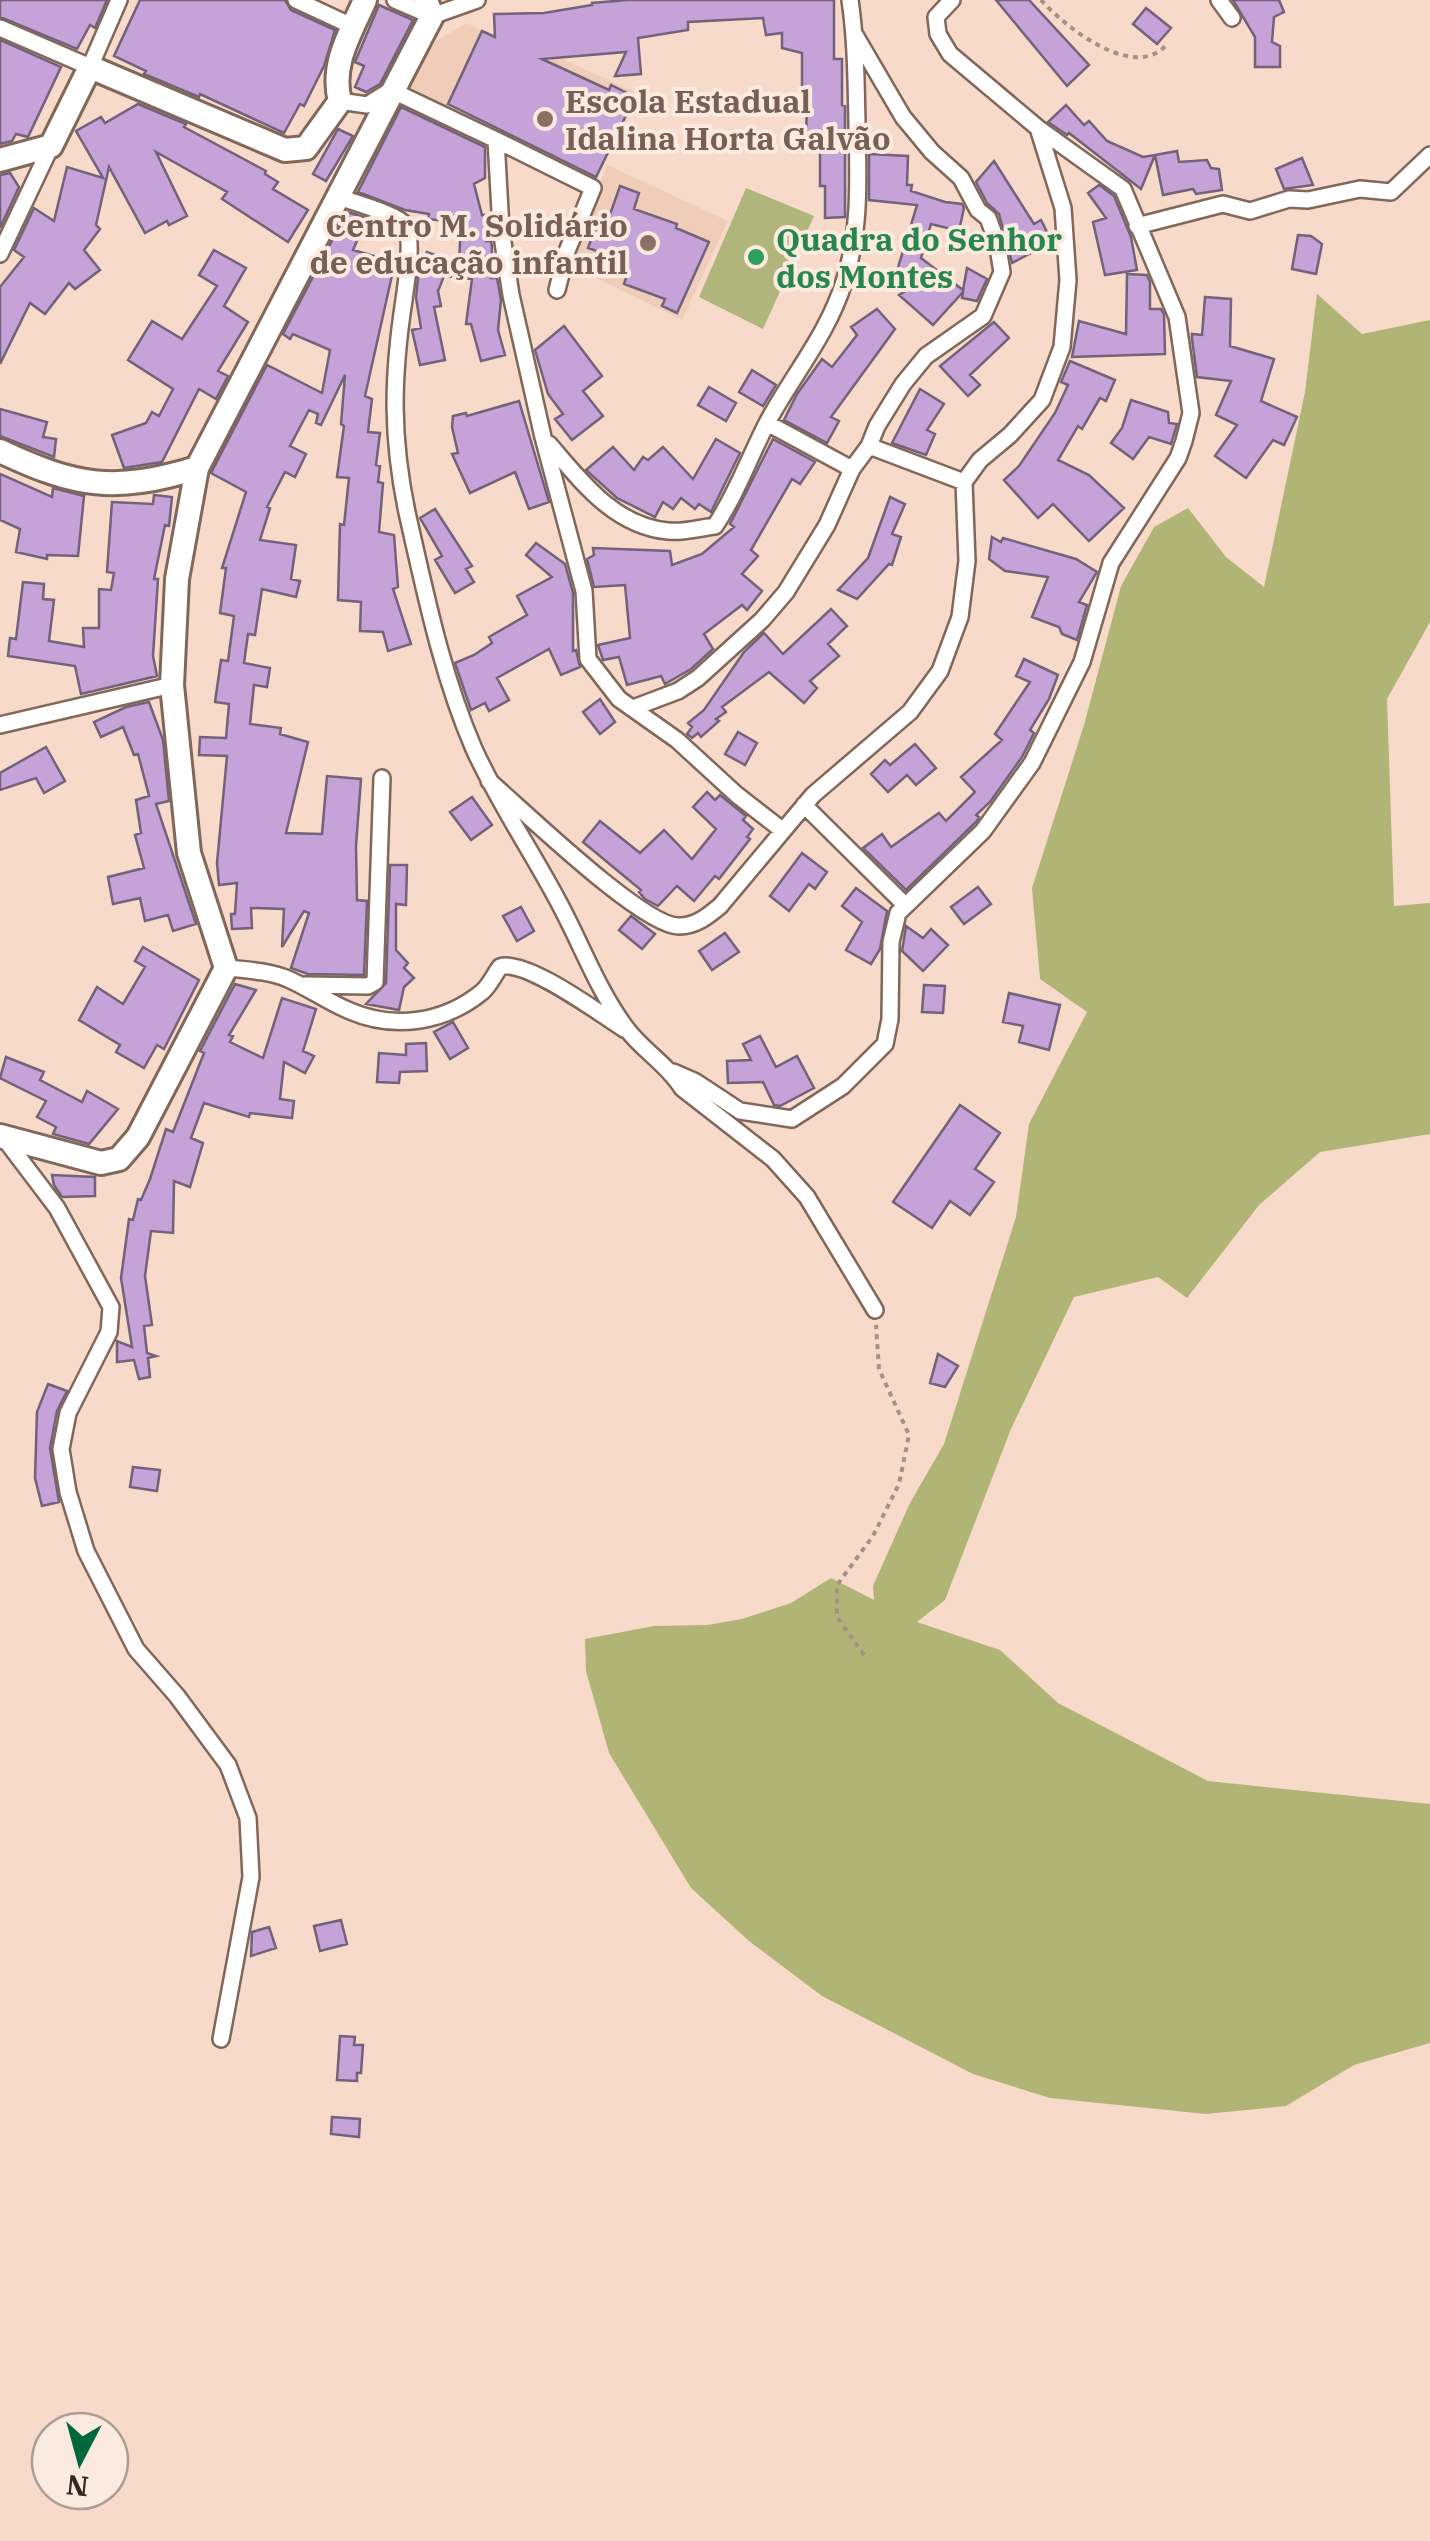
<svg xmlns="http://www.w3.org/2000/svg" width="1430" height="2541" font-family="'IBM Plex Serif',serif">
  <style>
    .built { fill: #f0cdb9 }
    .green { fill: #b0b57c }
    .forest { fill: #b0b575 }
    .building { fill: #c5a2d8; stroke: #716279; stroke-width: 2.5 }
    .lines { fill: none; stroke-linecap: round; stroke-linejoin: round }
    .street-casing { stroke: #816759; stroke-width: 20 }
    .secondary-casing { stroke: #816759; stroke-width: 28 }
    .path { stroke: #a69084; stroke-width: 4; stroke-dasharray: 5 5; stroke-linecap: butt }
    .street { stroke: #fff; stroke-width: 15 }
    .secondary { stroke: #fff; stroke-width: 22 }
    .education-dot { fill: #8d6e63; stroke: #fbeae0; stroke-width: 4 }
    .leisure-dot { fill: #2e9e5b; stroke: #fbeae0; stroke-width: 4 }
    .labels { text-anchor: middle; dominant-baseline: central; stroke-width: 8; stroke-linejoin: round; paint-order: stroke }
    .education-label { font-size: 32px; font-weight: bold; fill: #785e54; stroke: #fbeae0; text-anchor: start }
    .leisure-label { font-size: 32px; font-weight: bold; fill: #27864d; stroke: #fbeae0; text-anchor: start }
  </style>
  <rect width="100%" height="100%" fill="#f7daca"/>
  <!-- built -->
  <path class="built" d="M467,23L495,37L549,53L637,93L597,179L516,145L405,89L436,41Z
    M607,165L728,221L682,320L570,265Z"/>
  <!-- green -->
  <path class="green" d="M746,188L814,216L763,329L699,297Z"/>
  <!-- forest -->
  <path class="forest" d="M1317,294L1362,334L1430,320V622L1387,699L1394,906L1430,903V1134L1320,1152L1259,1205L1187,1298L1158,1277L1074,1297L1011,1429L945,1600L917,1622L1000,1650L1058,1703L1208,1781L1430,1804V2043L1354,2065L1286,2106L1206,2114L1050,2098L973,2074L822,1996L749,1941L691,1888L609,1753L586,1671L585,1639L654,1626L707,1625L742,1619L791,1603L831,1578L874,1600L873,1586L910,1503L944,1444L1016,1217L1029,1124L1087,1012L1040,979L1032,888L1084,725L1121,586L1154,527L1188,508L1226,557L1264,587L1305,392Z"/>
  <!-- building -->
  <path class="building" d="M0,0H107L95,28L90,25L77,49L0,17Z
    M140,0H285L291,10L335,30L324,66L304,106L300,104L284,133L200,94L199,97L144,74L146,71L114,56Z
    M627,0H834V59H842V105L845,106V217L825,218V186H820V140H806L807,100H802V53L782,48V33L766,35L763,18L688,22V30L638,38L641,74L615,76L626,52L542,59L609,90L611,85L635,97L596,177L448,104L482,31L495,37L494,14L544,13L592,5V3Z
    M996,0H1029L1089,65L1067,86Z
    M1233,0H1279L1284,12L1274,17L1272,42L1280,46V67H1255V37Z
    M379,5L413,20L380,84L366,92L355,87L364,66L355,62Z
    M1146,8L1171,28L1157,44L1133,24Z
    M0,40L61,67L28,137L16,134L12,141L0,144Z
    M138,104L186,124L184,127L266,171L265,174L278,182L273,189L308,210L288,242L222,199L227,192L156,152L187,216L169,225L167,221L145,233L109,167L96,225L100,229L84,250L100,270L75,289L69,283L45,314L30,303L0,364V287L24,257L14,250L34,208L54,221L67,167L103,178L76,131L101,117L105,123Z
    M1066,105L1084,125L1089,121L1107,141L1143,157L1155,155L1141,189L1069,133L1067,135L1048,122Z
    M401,107L485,147V178L474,184L482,215H488L486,241H491L492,247L491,278H497L501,300L498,330L505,355L481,361L471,324H466L472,279L444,276L438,291L441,306L434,307L445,360L420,365L412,330L421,328L416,298L419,268L427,252L459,264L461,223L428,219L429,214L405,210L358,192Z
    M338,129L353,136L326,181L313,174Z
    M1177,151L1179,162L1207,160L1211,168L1219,169L1222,190L1196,194L1193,189L1163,195L1155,155Z
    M869,154L908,156L907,185H912L911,191L945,202L962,204L964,208L959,231L931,224L921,258L963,290L967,268L987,279L977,301L962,298L963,292L933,325L899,295L912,287L893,284L917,205L869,200Z
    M1302,158L1313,185L1284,189L1276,169Z
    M994,161L1034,224L1041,220L1052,242L1012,263L999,214L987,203L976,182Z
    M10,173L19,187L0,228V175Z
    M1099,185L1114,196L1131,237L1137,270L1105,275L1093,222L1106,218L1088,193Z
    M620,186L639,193L634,209L677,224L676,228L709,242L677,313L662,306L665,299L624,284L627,275L592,263L597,251L588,248L598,220L607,223Z
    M347,212L367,218L353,250L395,262L365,396L372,399L368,432L380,433L376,465L380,466L378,482L383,483L379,532L394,535L398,587L393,589L411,644L388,651L383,632L360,631L361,602L338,600L340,524L344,525L349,478L337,477L344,426L341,424L345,375L321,425L316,423L318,414L309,410L290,446L306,454L295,477L285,472L267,507L270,508L260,540L296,545L291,579L300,581L296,597L262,589L255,635L248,634L244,663L270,668L267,687L254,685L250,724L281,728L280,734L308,742L286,833L322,834L327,776L361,779L356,846L357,900L367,901L364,975L308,974L291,968L309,913L304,911L282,947L284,909L251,908L252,928L232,929L231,914H235L237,883L219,885L217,863L227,756L199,755L200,737L226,738L229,704L215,702L221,660L228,661L234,616L220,613L226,568H222L246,492L211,473L267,365L322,393L330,350L293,334L290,339L283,334Z
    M1298,235L1311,236L1322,244L1316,274L1292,269Z
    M214,250L246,268L224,306L248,322L218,371L228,376L216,399L199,389L162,462L124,468L112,435L146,423L152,412L159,416L173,389L128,360L152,321L182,339L217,286L199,275Z
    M1127,274L1147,275L1150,282V309H1161L1164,314L1165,354L1072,357L1079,321L1126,334Z
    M1205,297L1231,299L1230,346L1274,359L1261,401L1297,417L1284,445L1273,440L1246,478L1215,456L1237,425L1216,415L1231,381L1197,377L1192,339V334L1202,335Z
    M877,309L895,329L831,417L839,421L827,443L784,420L797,394L822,359L832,367L857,335L851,327Z
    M994,322L1009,338L970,375L980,385L968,396L940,366Z
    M564,326L602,376L583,391L603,416L572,440L555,419L563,414L548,394L535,350Z
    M1070,361L1115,380L1106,401L1100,398L1082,429L1078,426L1058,460L1089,475L1124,508L1089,541L1053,504L1038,518L1004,480L1019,466L1055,413L1068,385L1061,382Z
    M752,370L776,385L763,406L739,392Z
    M709,387L736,403L726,421L698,405Z
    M920,389L944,404L927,430L935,434L926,455L892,443Z
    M1131,400L1168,412L1169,423L1177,424L1171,444L1149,437L1133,459L1111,443L1122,428Z
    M519,401L549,502L529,509L515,472L470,493L452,454L458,453L452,427L453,416L466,413L467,416Z
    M0,409L47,422L43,437L56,439L54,457L0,436Z
    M716,439L740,453L711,512L699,504L695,509L681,498L673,509L663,502L655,517L617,498L586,470L613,447L634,470L643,457L648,460L663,447L693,479Z
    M773,439L815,462L800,484L792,479L751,550L758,556L742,574L762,591L747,610L742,605L704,634L713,649L691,669L665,684L661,676L627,685L619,657L603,660L598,645L630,638L625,585L594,587L587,559L594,555L593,548L670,551L672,565L702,554L734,527L730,524Z
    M0,474L52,497L53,488L84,496L78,556L47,555V559L16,552L20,529L0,520Z
    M154,495L172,497L169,526L165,525L154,579H158L153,656L157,676L81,694L75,666L8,656L10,638L16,639L23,582L44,584L43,599L54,600L49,641L84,647L83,628H99V589L111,590L114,573L107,572L112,502L153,504Z
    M890,497L905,504L892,534L901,537L892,565L889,564L857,599L838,590L868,558Z
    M435,509L472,566L466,569L474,582L455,593L435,560L442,556L420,518Z
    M992,537L1001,542L1003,538L1076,559L1097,572L1079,602L1087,605L1077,640L1062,634L1059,627L1032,617L1048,577L1005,571L989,559Z
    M536,543L565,564L573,593V651L576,650L580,667L561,675L549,649L497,678L509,700L489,711L485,703L471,710L455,663L474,655L492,643L489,637L527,615L517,596L552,577L526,555Z
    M831,609L847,626L828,644L839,656L810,681L817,688L804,703L769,672L722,707L726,712L716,719L719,721L701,737L698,733L692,738L687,734L692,727L688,723L704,710L744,652L764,633L783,654Z
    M1024,659L1058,675L1049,699L1030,730L1034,733L1022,757L990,802L976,815L979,817L977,821L906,890L863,848L882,834L891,847L939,813L946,821L975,792L961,777L1002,740L995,734L1030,682L1016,676Z
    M600,699L615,722L600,734L583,712Z
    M149,702L163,740L169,801L156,804L196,924L173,931L168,915L145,921L140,898L113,904L108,877L144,868L135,835L141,833L136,800L149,796L138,754L134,755L123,727L101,737L94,722L126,707Z
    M738,732L757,743L745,765L725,754Z
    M915,744L936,768L916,785L907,775L888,792L871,774L885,760L890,765Z
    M46,747L65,781L44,793L36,778L0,790V773Z
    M707,792L715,800L720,795L746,816L743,820L753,829L747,837L750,839L719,879L715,876L694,901L677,886L658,906L645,899L639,892L641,890L583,842L600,821L640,853L664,830L692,859L716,829L693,807Z
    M472,797L492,825L471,840L450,812Z
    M802,853L827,872L815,889L809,884L789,911L770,896Z
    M390,865H407L406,905L396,904V950L408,963L404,968L414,978L404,987L399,1010L366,1004L386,983Z
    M978,887L991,904L964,924L951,907Z
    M856,888L887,911L880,949L871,964L846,950L862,922L842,906Z
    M521,907L534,931L517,941L503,916Z
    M631,916L655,934L642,949L619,930Z
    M906,926L923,938L931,929L948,945L923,971L902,951Z
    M725,933L739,952L712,970L699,951Z
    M143,947L199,980L164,1049L157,1045L144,1068L116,1052L120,1045L79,1020L97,987L123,1004L145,967L135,961Z
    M235,984L256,990L229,1035L233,1036L230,1042L263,1058L282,998L316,1009L303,1051L314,1056L305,1073L284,1062L280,1099L294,1101L292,1118L250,1113L249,1117L204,1103L191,1138L203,1143L190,1187L174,1181L173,1233L151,1231L145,1276L152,1325L144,1326L147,1353L156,1356L148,1358L150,1377L139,1379L134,1360L117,1362V1341L132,1347L121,1278L129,1219L133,1220L138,1199L141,1200L150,1179L166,1129L173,1132L204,1053L200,1051Z
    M924,985L945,986L943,1013L922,1012Z
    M1009,993L1060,1005L1049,1050L1019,1042L1023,1026L1003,1022Z
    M453,1022L468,1048L450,1059L434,1032Z
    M760,1036L776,1067L797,1056L814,1088L780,1106L774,1105L763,1082L728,1083L727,1061L751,1060L743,1044Z
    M426,1043L427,1071L400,1072L399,1083L377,1082L379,1053L406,1055V1044Z
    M6,1057L44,1072L40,1080L82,1102L87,1091L118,1109L89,1144L53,1134L56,1127L37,1117L46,1101L0,1078Z
    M960,1105L1000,1133L975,1169L994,1182L970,1215L950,1201L932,1228L893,1202Z
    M52,1175L95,1177V1196L62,1197L54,1185Z
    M938,1354L958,1366L945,1387L930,1383Z
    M48,1384L67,1391L57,1411L50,1448L59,1502L42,1506L35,1478L37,1412Z
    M133,1467L160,1470L157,1491L130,1487Z
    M341,1920L347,1944L320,1951L314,1926Z
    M269,1927L276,1948L251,1956L252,1932Z
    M340,2036L355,2037L354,2045H363L361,2073H357V2081L337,2080Z
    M332,2117L360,2119L359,2137L331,2134Z"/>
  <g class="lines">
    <defs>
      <path id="street" d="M296,0L354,27
        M395,0L432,16L477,0
        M1219,0L1232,18
        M0,28L90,67L119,0
        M340,101L367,105L391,90L496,140L501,229L511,295L543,437L584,591L588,659L619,699L677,740L737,795L782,830
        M496,140L593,188L567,251L557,290
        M336,196C351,202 398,214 405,225C414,238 406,284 404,300C392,378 391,439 408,517C426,596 442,675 474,749C498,802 531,850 558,901C581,943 597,989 626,1028C642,1050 667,1064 682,1088L773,1159L807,1197L875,1310
        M1137,226L1223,204L1250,211L1289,199L1308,200L1360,189L1391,192L1430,155
        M0,254L51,146
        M767,423L852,469
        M549,444C581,481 614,526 668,531C683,533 699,528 715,526C737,493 749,458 767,423C792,376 828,334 844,282C861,230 858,177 857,123C856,81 856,41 850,0
        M869,446L964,482
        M633,708L678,691L698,678L762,620L786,592L827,525L852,469L869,446L877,426L903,384L926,356L983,316L1002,272L997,242L988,218L978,210L961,178L932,152L903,117L855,35
        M0,725L172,685
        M489,781C522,809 643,927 679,926C696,926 708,916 720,906L813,795L910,712L940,671L960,617L967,561L964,482L980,460L1010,435L1042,400L1062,347L1068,280L1063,208L1038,128L950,54L938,34L936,17L952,0
        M804,805L904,904
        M226,968C246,970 269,971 288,979C309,988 328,1002 350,1011C394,1030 444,1023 482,992C490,985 494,975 500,967C525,958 599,1013 624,1029
        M305,985L368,986L375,982L382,778
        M673,1072L696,1082L740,1111L792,1119L843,1086L885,1044L890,1019L891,942L898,913L983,831L1032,763L1082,662L1111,563L1178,458L1184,441L1191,413L1177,317L1123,189L1038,128
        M4,1138L57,1208L111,1307L109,1332L68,1413L61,1449L68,1492L86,1551L136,1649L177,1696L228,1765L248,1818L251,1877L221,2039"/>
      <path id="secondary" d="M0,160L51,146L90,67L285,150L306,148L340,101C330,65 351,32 365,0
        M0,451C76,487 115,493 197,468
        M0,1136L101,1163L119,1159L138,1137L226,968L189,853L172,685L177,579L197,468L432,16L426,0"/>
    </defs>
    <!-- street casing -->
    <use href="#street" class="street-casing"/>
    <!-- secondary casing -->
    <use href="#secondary" class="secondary-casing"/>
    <!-- path -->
    <path class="path" d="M1041,0C1064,26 1136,84 1168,43
      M864,1655L837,1617V1585L873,1536L899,1484L909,1435L879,1369L876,1325"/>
    <!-- street -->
    <use href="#street" class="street"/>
    <!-- secondary -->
    <use href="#secondary" class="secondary"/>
  </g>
  <!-- markers -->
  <g class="education-dot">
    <circle cx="545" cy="119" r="10"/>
    <circle cx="648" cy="243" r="10"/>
  </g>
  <circle class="leisure-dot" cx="756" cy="257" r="10"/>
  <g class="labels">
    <!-- education labels -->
    <g class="education-label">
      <text x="565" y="101">Escola Estadual<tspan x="565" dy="37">Idalina Horta Galvão</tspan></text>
      <text x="628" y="225" text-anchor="end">Centro M. Solidário<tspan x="628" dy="37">de educação infantil</tspan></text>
    </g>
    <!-- leisure labels -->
    <g class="leisure-label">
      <text x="776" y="239">Quadra do Senhor<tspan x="776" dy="37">dos Montes</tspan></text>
    </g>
  </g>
  <!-- north arrow -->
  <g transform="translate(80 2461) rotate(186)"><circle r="48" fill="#fbeae0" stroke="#ab9c94" stroke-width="2.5"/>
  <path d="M0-8L18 38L0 25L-18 38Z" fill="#01683d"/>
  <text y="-15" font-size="28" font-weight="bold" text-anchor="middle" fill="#322721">N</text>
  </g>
</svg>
